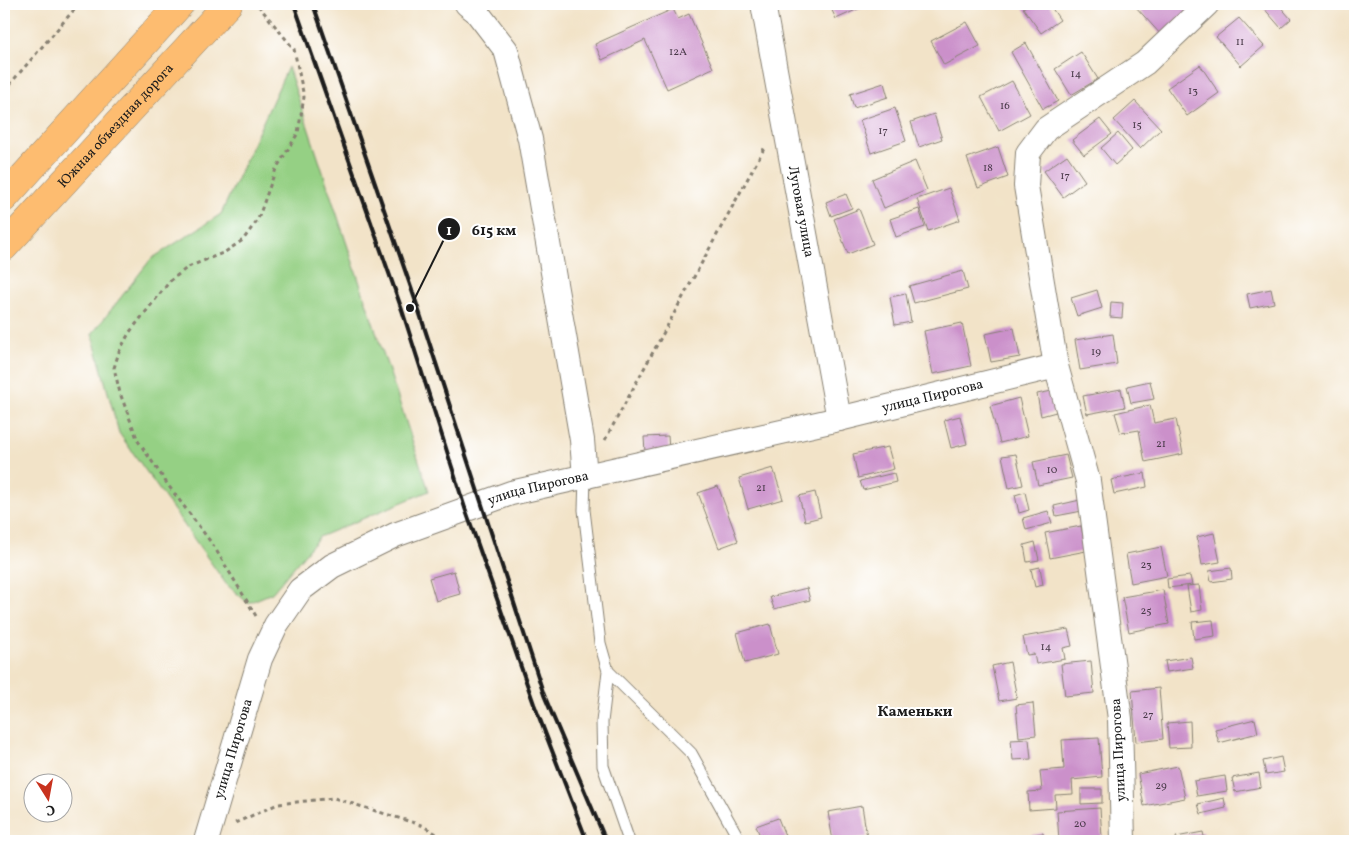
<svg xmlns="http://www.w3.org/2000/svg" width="1359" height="845" font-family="Vollkorn,serif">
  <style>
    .green { fill: #95d084; stroke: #587650 }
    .building { fill: #cb90ca }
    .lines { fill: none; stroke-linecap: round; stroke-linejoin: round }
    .service-casing { stroke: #878072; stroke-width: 13 }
    .minor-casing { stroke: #878072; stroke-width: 26 }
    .primary-casing { stroke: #878072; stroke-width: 29 }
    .path { stroke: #878072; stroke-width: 3; stroke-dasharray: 4 4; stroke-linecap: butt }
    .service { stroke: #fff; stroke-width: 11 }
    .minor { stroke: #fff; stroke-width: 24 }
    .primary { stroke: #fdbc70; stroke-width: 28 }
    .rail { stroke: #1c1c1c; stroke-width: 4 }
    .labels { text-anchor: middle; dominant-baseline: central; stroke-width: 4; stroke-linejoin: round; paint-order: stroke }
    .number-label { font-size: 11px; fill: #483948 }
    .street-label { font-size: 14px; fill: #1c1c1c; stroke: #fff }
    .neighbourhood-label { font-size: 15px; font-weight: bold; fill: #1c1c1c; stroke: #fff }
    .leader { fill: none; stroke: #1c1c1c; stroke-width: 2 }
    .callout-dot { fill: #1c1c1c; stroke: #fff; stroke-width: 2 }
    .mark-label { font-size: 15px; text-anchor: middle; font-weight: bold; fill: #fff }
    .callout-label { font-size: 15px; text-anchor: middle; font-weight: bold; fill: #1c1c1c; stroke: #fff; stroke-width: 4; stroke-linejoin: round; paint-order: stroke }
  </style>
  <rect width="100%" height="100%" fill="#fff"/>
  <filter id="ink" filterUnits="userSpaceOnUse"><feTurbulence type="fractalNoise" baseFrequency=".02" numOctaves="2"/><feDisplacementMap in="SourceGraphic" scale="10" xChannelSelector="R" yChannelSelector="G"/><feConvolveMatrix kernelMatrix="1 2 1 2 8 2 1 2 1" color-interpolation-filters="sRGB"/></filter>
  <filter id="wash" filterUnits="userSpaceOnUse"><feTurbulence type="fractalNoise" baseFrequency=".0096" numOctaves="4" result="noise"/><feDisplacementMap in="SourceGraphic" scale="20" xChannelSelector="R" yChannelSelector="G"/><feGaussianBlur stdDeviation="1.12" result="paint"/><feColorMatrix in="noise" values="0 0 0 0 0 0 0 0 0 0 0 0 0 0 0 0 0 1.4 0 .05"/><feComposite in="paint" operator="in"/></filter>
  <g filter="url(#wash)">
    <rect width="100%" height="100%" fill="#f2e3c8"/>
    <!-- green -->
    <path class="green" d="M288,67L429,491L319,537L272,593L248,603L226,584L119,433L92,334L151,259L221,214Z"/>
    <g id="blocks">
      <!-- building -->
      <path class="building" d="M829,4H869L836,19Z
        M1029,4H1049L1060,20L1041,33L1023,8Z
        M1137,4H1187L1192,9L1162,36L1135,6Z
        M1265,4H1278L1291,19L1281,28L1262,6Z
        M673,9L678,19L689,14L713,68L667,89L645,40L602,60L595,44Z
        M1239,18L1264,46L1241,66L1216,37Z
        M967,22L980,46L944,65L931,41Z
        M1026,43L1058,101L1043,109L1011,52Z
        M1081,52L1098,79L1071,95L1055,69Z
        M1200,65L1219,93L1187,116L1167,88Z
        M1012,81L1030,114L999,131L981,97Z
        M884,83L888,97L854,108L850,94Z
        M1135,101L1161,129L1140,149L1114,120Z
        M895,108L906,141L871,153L860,120Z
        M934,114L942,139L919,147L911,122Z
        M1100,119L1112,134L1084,155L1072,140Z
        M1118,133L1132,150L1115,165L1101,148Z
        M998,147L1008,177L978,188L967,158Z
        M1067,155L1085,181L1063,197L1044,171Z
        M915,161L927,190L884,208L872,179Z
        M949,188L960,220L928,231L917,199Z
        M846,194L852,208L831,216L826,202Z
        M859,209L873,244L848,254L834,219Z
        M919,209L925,227L896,237L890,219Z
        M963,271L968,289L914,303L909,286Z
        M1271,289L1274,303L1250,308L1247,294Z
        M1097,290L1102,308L1077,316L1071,298Z
        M906,294L911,322L895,325L890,297Z
        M1111,302L1123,303L1122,318L1110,317Z
        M962,323L971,366L933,374L924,331Z
        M1014,328L1020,357L991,362L985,334Z
        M1113,334L1117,364L1080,370L1075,340Z
        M1150,381L1154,399L1131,403L1127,386Z
        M1121,389L1125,407L1087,414L1083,396Z
        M1052,391L1056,412L1041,416L1037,394Z
        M1019,398L1028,436L1000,443L990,406Z
        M1150,405L1154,423L1176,419L1183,454L1145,462L1139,430L1121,433L1115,413Z
        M960,416L967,444L951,448L944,420Z
        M668,436L669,450L645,452L644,437Z
        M888,447L894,469L858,478L853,454Z
        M1016,454L1023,485L1009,488L1002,456Z
        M1066,455L1072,478L1038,485L1033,462Z
        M773,468L783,499L748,509L739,478Z
        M894,473L896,482L863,490L860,481Z
        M1145,473L1147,487L1114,494L1111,480Z
        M718,486L738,541L719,548L698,493Z
        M815,492L821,517L805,521L799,496Z
        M1025,492L1029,510L1019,513L1015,495Z
        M1080,500L1082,511L1056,516L1054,506Z
        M1048,511L1052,523L1026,530L1023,518Z
        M1081,526L1086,551L1050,558L1045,533Z
        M1214,533L1220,562L1202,565L1197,537Z
        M1035,542L1039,560L1027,562L1024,545Z
        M1161,547L1167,576L1131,583L1126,554Z
        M1040,567L1043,585L1035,587L1031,569Z
        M1231,568L1232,579L1211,582L1209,571Z
        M454,571L460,594L436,601L429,578Z
        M1190,576L1192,585L1168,588L1167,579Z
        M1199,585L1202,610L1191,612L1187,586Z
        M807,588L810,600L774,609L770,597Z
        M1163,590L1169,624L1129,632L1122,597Z
        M1213,620L1215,636L1194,639L1192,622Z
        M770,624L778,654L745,663L737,633Z
        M1068,629L1072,646L1063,648L1065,659L1036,664L1034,654L1027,655L1023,637Z
        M1191,657L1193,668L1167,672L1165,661Z
        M1091,661L1094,693L1065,696L1061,664Z
        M1010,662L1017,698L999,701L992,666Z
        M1159,688L1163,739L1136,742L1132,691Z
        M1033,703L1036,735L1019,737L1016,705Z
        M1255,719L1258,733L1219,743L1215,729Z
        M1190,721L1191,747L1169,748L1167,723Z
        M1099,738L1102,777L1072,780L1073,794L1055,795L1056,808L1029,810L1028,792L1042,791L1040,771L1064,769L1062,740Z
        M1029,739L1031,759L1013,760L1011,740Z
        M1281,757L1284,772L1266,775L1263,761Z
        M1178,766L1185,798L1144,806L1138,774Z
        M1259,773L1261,787L1235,792L1232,778Z
        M1225,776L1227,791L1197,796L1194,781Z
        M1081,789H1102V803L1081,804Z
        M1224,798L1226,808L1201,814L1198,804Z
        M862,806L867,837L833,841L828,812Z
        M1100,808L1102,837L1059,841L1057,811Z
        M778,818L786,838L779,841H762L756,826Z
        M1203,832L1205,841H1177L1176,837Z
        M1043,833L1045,841H1024L1023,837Z"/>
    </g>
  </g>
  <g filter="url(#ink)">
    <use href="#blocks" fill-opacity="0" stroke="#878072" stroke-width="1"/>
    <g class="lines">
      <defs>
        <path id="service" d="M585,477L584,510L600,643L608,671L691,753L740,841
          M608,671L602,722L603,766L629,841"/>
        <g id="minor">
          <path d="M467,4L476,11L506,50L530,139L582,440L585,477"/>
          <path id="s1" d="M763,4L839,419"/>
          <path id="s2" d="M206,841L260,659L276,625L300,590L332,566L395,535L511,493L839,419L1056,366"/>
          <path d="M1123,841L1120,719L1088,481L1056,366L1026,186L1028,153L1046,129L1145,63L1207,4"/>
        </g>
        <g id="primary">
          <path d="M4,198L180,4"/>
          <path id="s3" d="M4,247L228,4"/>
        </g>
      </defs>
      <!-- service casing -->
      <use href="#service" class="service-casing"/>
      <!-- minor casing -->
      <use href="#minor" class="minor-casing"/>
      <!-- primary casing -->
      <use href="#primary" class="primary-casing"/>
      <!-- path -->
      <path class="path" d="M4,91L79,4
        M605,440L766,145
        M256,616L213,545L168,485L138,441L120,393L114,368L119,352L129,333L170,281L188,267L225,252L243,240L258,219L276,169L298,133L304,97L294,49L257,4
        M235,823L278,804L334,798L421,825L449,841"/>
      <!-- service -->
      <use href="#service" class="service"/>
      <!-- minor -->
      <use href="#minor" class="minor"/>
      <!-- primary -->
      <use href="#primary" class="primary"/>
      <!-- rail -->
      <path class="rail" d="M294,4L402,310L465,508L534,704L587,841
        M313,4L417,305L544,695L606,841"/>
    </g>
  </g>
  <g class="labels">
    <!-- number labels -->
    <g class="number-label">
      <text x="1240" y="42">11</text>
      <text x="678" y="52">12А</text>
      <text x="1076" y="74">14</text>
      <text x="1193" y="91">13</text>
      <text x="1005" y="106">16</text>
      <text x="1137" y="125">15</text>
      <text x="883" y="131">17</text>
      <text x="988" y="168">18</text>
      <text x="1065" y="176">17</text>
      <text x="1096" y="352">19</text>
      <text x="1161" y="444">21</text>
      <text x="1052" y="470">10</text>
      <text x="761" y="488">21</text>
      <text x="1146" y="565">23</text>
      <text x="1146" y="611">25</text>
      <text x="1046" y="647">14</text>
      <text x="1148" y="715">27</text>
      <text x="1161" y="786">29</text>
      <text x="1080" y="824">20</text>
    </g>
    <!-- street labels -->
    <g class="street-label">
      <text stroke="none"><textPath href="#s3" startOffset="165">Южная объездная дорога</textPath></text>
      <text stroke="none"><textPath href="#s1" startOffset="211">Луговая улица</textPath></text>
      <text stroke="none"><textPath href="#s2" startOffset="936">улица Пирогова</textPath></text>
      <text stroke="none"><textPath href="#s2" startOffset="531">улица Пирогова</textPath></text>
      <text stroke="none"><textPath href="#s2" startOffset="96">улица Пирогова</textPath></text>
      <text transform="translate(1119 750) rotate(-93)">улица Пирогова</text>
    </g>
    <!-- neighbourhood labels -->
    <g class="neighbourhood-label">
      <text x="915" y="712">Каменьки</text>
    </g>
  </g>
  <!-- callouts -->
  <path class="leader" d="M410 308L449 229"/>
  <g class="callout-dot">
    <circle cx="410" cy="308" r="5"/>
    <circle cx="449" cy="229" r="12"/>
  </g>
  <g class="mark-label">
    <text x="449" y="235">1</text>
  </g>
  <g class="callout-label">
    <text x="494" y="235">615 км</text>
  </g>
  <!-- margin -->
  <rect width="1359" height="845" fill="none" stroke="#fff" stroke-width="20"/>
  <!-- north arrow -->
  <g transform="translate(48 798) rotate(169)"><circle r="24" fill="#ffffff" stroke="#a4a4a4"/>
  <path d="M0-4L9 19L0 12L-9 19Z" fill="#c8321e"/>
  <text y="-8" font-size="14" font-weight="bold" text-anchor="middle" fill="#1c1c1c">С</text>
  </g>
</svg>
